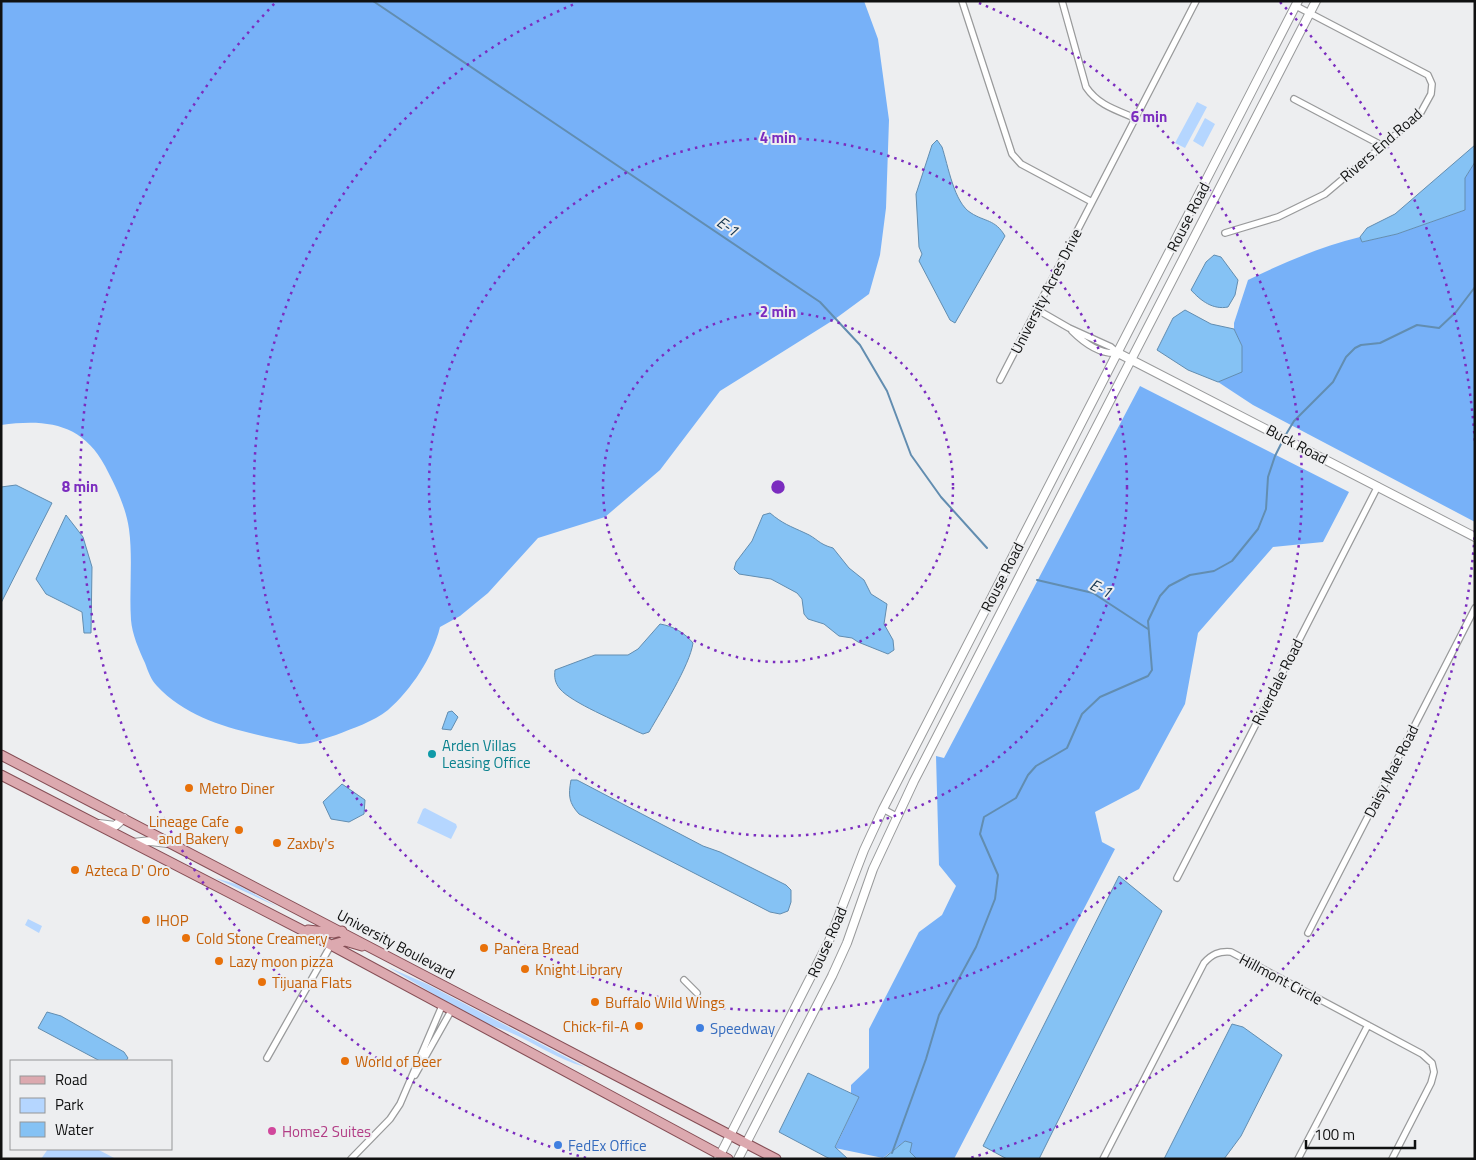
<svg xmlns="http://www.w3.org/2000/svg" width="1476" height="1160" font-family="'Titillium Web',sans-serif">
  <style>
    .green { fill: #b5d6ff }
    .forest { fill: #77b1f8 }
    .water { fill: #85c2f4; stroke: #628db0 }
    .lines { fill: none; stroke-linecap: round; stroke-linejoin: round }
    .stream { stroke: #628db0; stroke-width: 2 }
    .minor-casing { stroke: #999a9b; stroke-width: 8 }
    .tertiary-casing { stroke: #999a9b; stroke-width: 10 }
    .primary-casing { stroke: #854e55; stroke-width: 11 }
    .minor { stroke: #fff; stroke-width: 5.5 }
    .tertiary { stroke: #fff; stroke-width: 8 }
    .primary { stroke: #dca9af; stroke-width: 9 }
    .ring { fill: none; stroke: #7b2cbf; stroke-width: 2.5; stroke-dasharray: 2.5 5 }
    .culture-dot { fill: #0f9aa8; stroke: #edeef0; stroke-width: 2 }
    .food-dot { fill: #e8710a; stroke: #edeef0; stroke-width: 2 }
    .shop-dot { fill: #3f7fe0; stroke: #edeef0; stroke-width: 2 }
    .hotel-dot { fill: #d1479c; stroke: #edeef0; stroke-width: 2 }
    .labels { text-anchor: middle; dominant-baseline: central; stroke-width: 4; stroke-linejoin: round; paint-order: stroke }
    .street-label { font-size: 15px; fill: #101111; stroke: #edeef0 }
    .culture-label { font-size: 15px; fill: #0d838f; stroke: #edeef0; text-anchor: start }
    .food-label { font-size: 15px; fill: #c56008; stroke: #edeef0; text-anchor: start }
    .shop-label { font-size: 15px; fill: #366cbe; stroke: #edeef0; text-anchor: start }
    .hotel-label { font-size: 15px; fill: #b23c85; stroke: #edeef0; text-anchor: start }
    .water-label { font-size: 16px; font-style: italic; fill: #14354e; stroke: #edeef0 }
    .centre { fill: #7b2cbf; stroke: #edeef0; stroke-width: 2.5 }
    .ring-label { font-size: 15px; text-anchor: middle; font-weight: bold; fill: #7b2cbf; stroke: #edeef0; stroke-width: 4; stroke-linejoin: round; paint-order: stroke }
  </style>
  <rect width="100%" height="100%" fill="#edeef0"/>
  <!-- green -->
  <path class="green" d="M1197,102L1207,107L1185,148L1175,143Z
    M1205,118L1215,124L1203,147L1193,141Z
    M425,808L456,824L457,827L451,839L417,823L423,809Z
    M215,878L236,884L278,907Z
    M28,919L42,926L39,933L25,925Z
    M388,967L427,984L585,1067C549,1057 520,1031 484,1024Z
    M48,1149H97L116,1159H41Z"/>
  <!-- forest -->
  <path class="forest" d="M1,1H864L878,39L889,120L886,208L880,255L869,294L835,319L720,391L660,470L605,517L538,538L488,593L460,616L440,627C433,657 411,690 388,710C373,722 353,728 336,735C323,739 312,744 299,744C251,733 193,725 157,686C151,680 148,671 145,663C139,650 132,634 131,620C129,590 133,559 129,529C126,507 115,485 105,466C82,423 46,419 1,425Z
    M1475,162V522L1253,405L1218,382L1242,371V346L1234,329V323L1248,280C1285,262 1320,247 1360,237L1362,242L1397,234L1465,210V178Z
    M1140,386L1349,492L1323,542L1273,547L1198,633L1185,704L1139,789L1095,812L1102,842L1115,849L954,1159H917L910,1152L905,1141L883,1158L835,1148L859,1097L851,1093V1085L869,1068V1029L919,932L942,915L956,886L939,865L936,756L944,758Z"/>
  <!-- water -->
  <path class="water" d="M937,140L942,147C948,165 954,203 971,213C985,222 995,219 1005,236L955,323L950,320L919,261L922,254L919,247L916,194L932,145Z
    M1475,145V162L1465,178V210L1397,234L1362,242L1360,237L1367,228L1395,214Z
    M1214,255L1221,257L1238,280L1235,295L1228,307C1213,310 1201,301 1191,290L1206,262Z
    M1185,310L1211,324L1234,329L1242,346V372L1218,382L1188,370L1157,350L1173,318Z
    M16,485L52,503L1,603V487Z
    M770,513C783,524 790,526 805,533C817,538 818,544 833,548L849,568L864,580L871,594L887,604L884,624L893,640L894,650L888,654L858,642L852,638L839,636L824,624L808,619L804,614L802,599L797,593L771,579L739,574L734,569L736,562L752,541L763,515Z
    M66,515L83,537L92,567L91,633H84L82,612L46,594L36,579Z
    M660,624C673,626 685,633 693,643C690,665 661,711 649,732L643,734L636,731C617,721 572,703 560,689C555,683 554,677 555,670L595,655H628L638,649Z
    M452,711L458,717L451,730L442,729L448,712Z
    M571,780H577L703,846L720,852L786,885L791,890V902L788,911L780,914L770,912L579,814C569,803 568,796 571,780Z
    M342,784L365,800L364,814L349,822L331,819L323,802Z
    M1119,876L1162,911L1039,1159H1007L983,1146Z
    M47,1012L61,1016L124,1052L128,1058L126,1061H100L38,1028Z
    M1232,1024L1243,1027L1282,1055L1241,1136L1224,1159H1164Z
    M808,1073L859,1097L835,1147L848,1159H830L779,1132Z
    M905,1141L912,1143L910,1152L917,1159H883Z"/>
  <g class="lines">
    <!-- stream -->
    <path class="stream" d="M373,1L820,302L860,345L887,391L911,455L941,497L987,548
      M1285,436L1294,421L1333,382L1346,357L1355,348L1361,345L1380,343L1417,325L1439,328L1456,312L1475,287
      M1037,580L1093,593L1148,629
      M892,1153L926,1059L939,1015L976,947L995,899L998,875L980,834L984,817L1016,798L1028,775L1036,766L1067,748L1082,714L1100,697L1148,676L1152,670L1148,621L1160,596L1169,586L1190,575L1214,571L1232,561L1258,529L1266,509L1268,477L1275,456L1283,440"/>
    <defs>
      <path id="minor" d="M962,1L1012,154L1021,164L1092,202
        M1062,1L1086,87C1098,105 1116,110 1135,118
        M1294,99L1383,146
        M1225,233L1278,217L1325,194L1420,114L1431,94L1432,84L1428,75L1296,6
        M1036,309L1069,328L1111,347L1118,353
        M1072,331C1084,343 1100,355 1118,353
        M1000,380L1196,1
        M883,809L896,816
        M1177,878L1378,486
        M1308,933L1475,608
        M684,980L697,993
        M267,1058L331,945
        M415,1075L451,1011
        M351,1159L390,1119L400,1104L442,1006
        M1103,1159L1204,963C1212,954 1219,951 1231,952L1422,1054L1432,1063L1434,1072L1431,1083L1392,1159
        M1298,1159L1368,1025"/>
      <path id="tertiary" d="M1118,353L1475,537
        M99,824L115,826L124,818
        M133,843L151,841L167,843
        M718,1159L829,941L864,850L883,809L1298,1
        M738,1159L832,976L847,943L873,869L914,781L1316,1"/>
      <path id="primary" d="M1,755L776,1159
        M1,775L331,945L728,1159
        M308,930L334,933L342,931
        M331,945L345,941L362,946"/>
    </defs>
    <!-- minor casing -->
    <use href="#minor" class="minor-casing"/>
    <!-- tertiary casing -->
    <use href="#tertiary" class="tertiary-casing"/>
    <!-- primary casing -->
    <use href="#primary" class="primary-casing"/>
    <!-- minor -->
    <use href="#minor" class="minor"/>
    <!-- tertiary -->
    <use href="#tertiary" class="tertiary"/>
    <!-- primary -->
    <use href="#primary" class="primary"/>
  </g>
  <!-- distance rings -->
  <g class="ring">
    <circle cx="778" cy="487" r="175"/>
    <circle cx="778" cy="487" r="349"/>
    <path d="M979 3A524 524 0 1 1 577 3"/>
    <path d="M1475 530A698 698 0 0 1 970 1158M586 1158A698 698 0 0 1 276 2M1280 2A698 698 0 0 1 1475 444"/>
  </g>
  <!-- markers -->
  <circle class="culture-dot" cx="432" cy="754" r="5"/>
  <g class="food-dot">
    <circle cx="189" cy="788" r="5"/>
    <circle cx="239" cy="830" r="5"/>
    <circle cx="277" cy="843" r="5"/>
    <circle cx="75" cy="870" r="5"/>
    <circle cx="146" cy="920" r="5"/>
    <circle cx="186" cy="938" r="5"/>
    <circle cx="484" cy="948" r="5"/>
    <circle cx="219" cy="961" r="5"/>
    <circle cx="525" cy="969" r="5"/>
    <circle cx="262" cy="982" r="5"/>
    <circle cx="595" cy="1002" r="5"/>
    <circle cx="639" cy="1026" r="5"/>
    <circle cx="345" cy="1061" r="5"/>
  </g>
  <g class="shop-dot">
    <circle cx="700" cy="1028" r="5"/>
    <circle cx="558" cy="1145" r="5"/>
  </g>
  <circle class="hotel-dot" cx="272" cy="1131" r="5"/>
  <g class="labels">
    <!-- street labels -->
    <g class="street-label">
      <text transform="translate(1381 145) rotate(-41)">Rivers End Road</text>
      <text transform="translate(1188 217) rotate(-63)">Rouse Road</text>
      <text transform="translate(1046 291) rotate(-63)">University Acres Drive</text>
      <text transform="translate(1297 444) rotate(28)">Buck Road</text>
      <text transform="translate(1002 577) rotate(-63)">Rouse Road</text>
      <text transform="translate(1277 682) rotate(-63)">Riverdale Road</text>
      <text transform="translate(1391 771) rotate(-63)">Daisy Mae Road</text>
      <text transform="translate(827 942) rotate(-66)">Rouse Road</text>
      <text transform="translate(396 944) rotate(28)">University Boulevard</text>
      <text transform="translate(1281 979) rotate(28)">Hillmont Circle</text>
    </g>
    <!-- culture labels -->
    <g class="culture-label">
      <text x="442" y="745">Arden Villas<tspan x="442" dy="17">Leasing Office</tspan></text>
    </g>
    <!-- food labels -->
    <g class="food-label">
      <text x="199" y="788">Metro Diner</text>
      <text x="229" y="821" text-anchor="end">Lineage Cafe<tspan x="229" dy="17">and Bakery</tspan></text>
      <text x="287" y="843">Zaxby's</text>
      <text x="85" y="870">Azteca D' Oro</text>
      <text x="156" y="920">IHOP</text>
      <text x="196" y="938">Cold Stone Creamery</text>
      <text x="494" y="948">Panera Bread</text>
      <text x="229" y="961">Lazy moon pizza</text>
      <text x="535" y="969">Knight Library</text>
      <text x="272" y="982">Tijuana Flats</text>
      <text x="605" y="1002">Buffalo Wild Wings</text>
      <text x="629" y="1026" text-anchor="end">Chick-fil-A</text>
      <text x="355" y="1061">World of Beer</text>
    </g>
    <!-- shop labels -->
    <g class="shop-label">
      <text x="710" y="1028">Speedway</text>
      <text x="568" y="1145">FedEx Office</text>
    </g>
    <!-- hotel labels -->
    <g class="hotel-label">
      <text x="282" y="1131">Home2 Suites</text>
    </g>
    <!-- water labels -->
    <g class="water-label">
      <text transform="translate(728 226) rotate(34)">E-1</text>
      <text transform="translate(1101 588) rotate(26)">E-1</text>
    </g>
  </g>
  <circle cx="778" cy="487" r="8" class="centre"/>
  <g class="ring-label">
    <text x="1149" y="122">6 min</text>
    <text x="778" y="143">4 min</text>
    <text x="778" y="317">2 min</text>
    <text x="80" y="492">8 min</text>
  </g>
  <!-- border -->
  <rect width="1476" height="1160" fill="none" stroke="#101111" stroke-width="5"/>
  <!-- legend -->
  <rect x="10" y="1060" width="162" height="90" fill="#edeef0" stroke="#959697"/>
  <rect x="20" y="1076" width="25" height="8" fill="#dca9af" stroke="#959697"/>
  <text x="55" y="1085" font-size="15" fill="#101111">Road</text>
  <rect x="20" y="1098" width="25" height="15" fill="#b5d6ff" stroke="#959697"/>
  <text x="55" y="1110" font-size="15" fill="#101111">Park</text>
  <rect x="20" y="1122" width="25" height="15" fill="#85c2f4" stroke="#959697"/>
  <text x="55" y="1135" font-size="15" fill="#101111">Water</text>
  <!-- scale -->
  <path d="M1306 1140v8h109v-8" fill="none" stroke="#101111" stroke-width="2.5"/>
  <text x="1314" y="1140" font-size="15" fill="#101111" stroke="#edeef0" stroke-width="4" paint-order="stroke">100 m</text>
</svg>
